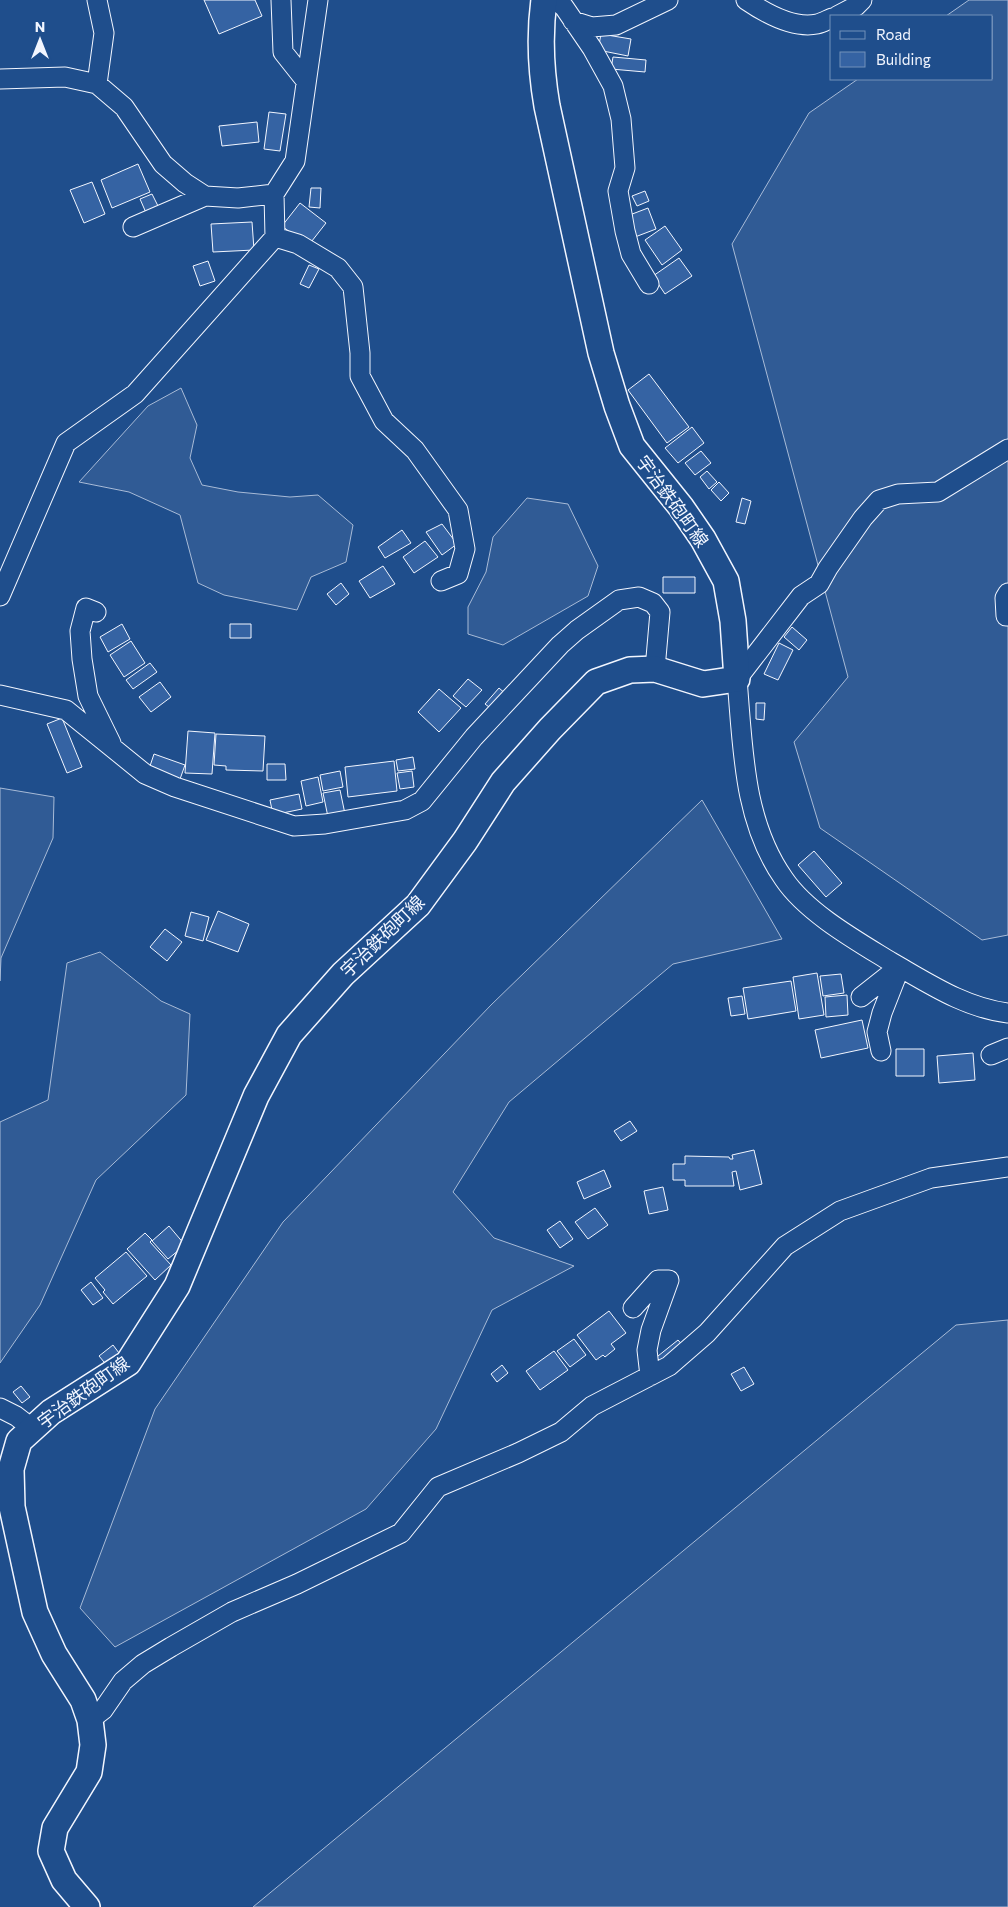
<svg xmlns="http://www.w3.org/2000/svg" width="1008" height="1907" font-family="Commissioner,'Noto Sans JP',sans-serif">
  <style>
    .built { fill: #305b95; stroke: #a8bbd7 }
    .building { fill: #3563a3; stroke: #f2f6ff }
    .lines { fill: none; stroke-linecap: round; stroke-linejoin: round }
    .minor-casing { stroke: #f2f6ff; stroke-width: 21 }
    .major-casing { stroke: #f2f6ff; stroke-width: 28 }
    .minor { stroke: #1f4e8c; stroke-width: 19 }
    .major { stroke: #1f4e8c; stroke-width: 25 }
    .labels { text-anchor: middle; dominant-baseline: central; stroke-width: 4; stroke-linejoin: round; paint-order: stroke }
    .street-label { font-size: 18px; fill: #f2f6ff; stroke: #1f4e8c }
  </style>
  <rect width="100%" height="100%" fill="#1f4e8c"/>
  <!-- built -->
  <path class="built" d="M969,0H1008V935L982,940L820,828L794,742L848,677L732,244L809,113L858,79H992V16H946Z
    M181,388L197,425L190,458L202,485L238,492L290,497L318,495L353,525L346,562L311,577L297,610L224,595L198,583L180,515L129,492L79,482L148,406Z
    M527,498L568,504L598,566L588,596L503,645L468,634V607L486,572L493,537Z
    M0,788L54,797L53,838L1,958L0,981Z
    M702,800L782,939L673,964L509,1102L453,1192L494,1238L574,1266L492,1310L436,1429L366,1509L115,1647L80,1608L155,1409L283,1222L491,1005Z
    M100,952L161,1001L190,1014L186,1095L96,1180L40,1305L0,1363V1122L48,1100L67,963Z
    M1008,1320V1907H253L956,1325Z"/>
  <!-- building -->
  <path class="building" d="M204,0H255L262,16L219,34Z
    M601,34L631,39L628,56L598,50Z
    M613,57L646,60L645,72L611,69Z
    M269,112L286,114L280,151L264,149Z
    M257,122L259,142L222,146L219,126Z
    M138,164L150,192L112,208L101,180Z
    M92,182L105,214L84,223L70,190Z
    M311,188H321L320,208L309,207Z
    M645,191L649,201L637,206L632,196Z
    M152,194L160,210L147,215L140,199Z
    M300,203L326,223L308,246L282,226Z
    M648,208L656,229L635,237L627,216Z
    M252,222L254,250L213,252L211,224Z
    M665,226L682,250L662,265L645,240Z
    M679,258L692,276L665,294L653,276Z
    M208,261L215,281L200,286L193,266Z
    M309,265L319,269L309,288L300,284Z
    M649,374L689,427L667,443L628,390Z
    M692,427L704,443L678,463L665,448Z
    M701,451L711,463L695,475L685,463Z
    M707,471L717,482L709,489L700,477Z
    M719,482L729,493L721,501L711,490Z
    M742,498L751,501L745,524L736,522Z
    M442,524L457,544L442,555L426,532Z
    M402,530L411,543L385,558L378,547Z
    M425,541L438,557L414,573L403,557Z
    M383,566L395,584L370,598L359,581Z
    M663,577H695V593H663Z
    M341,583L349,594L336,605L327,594Z
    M122,624L130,639L108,652L100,637Z
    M230,624H251V638H230Z
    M792,627L807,640L799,650L784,637Z
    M131,641L145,663L124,677L110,655Z
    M779,643L793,650L778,680L764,674Z
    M150,663L157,672L133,689L126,680Z
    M468,679L482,690L466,707L453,696Z
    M160,682L171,697L151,712L139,697Z
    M499,688L507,695L493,710L485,704Z
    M439,689L461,708L439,732L418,712Z
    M756,703H765L764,720L756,719Z
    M62,718L82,767L67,773L47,724Z
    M188,731L215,733L212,774L185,773Z
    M216,734L265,736L263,771L226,770V766L214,765Z
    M154,754L185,765L179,782L148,772Z
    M413,757L415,769L398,771L396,760Z
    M394,761L397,791L348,797L345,767Z
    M267,764H285L286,780H267Z
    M340,771L343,787L323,791L320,775Z
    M412,771L414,787L400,789L397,773Z
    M318,777L323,802L306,806L301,781Z
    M340,790L345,814L328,817L323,793Z
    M299,794L302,809L273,815L270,800Z
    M814,851L842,883L826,897L798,865Z
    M218,911L249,924L238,952L206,940Z
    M191,912L209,917L203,941L185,936Z
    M165,929L182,942L167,961L150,947Z
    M817,973L824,1015L799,1019L793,977Z
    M841,974L844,993L823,996L820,976Z
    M791,981L796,1011L748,1019L743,988Z
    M847,995L848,1015L826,1017L825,997Z
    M742,996L745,1014L731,1016L728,998Z
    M862,1020L868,1048L821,1058L815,1030Z
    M896,1049H924V1076H896Z
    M973,1053L975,1080L939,1083L937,1056Z
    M630,1121L637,1131L621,1141L614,1131Z
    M754,1150L762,1184L740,1190L736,1171L732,1172L734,1186H685V1180H673V1164H685V1156L729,1157L730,1159H733L732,1155Z
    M604,1170L611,1187L584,1199L577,1182Z
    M663,1187L668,1210L649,1214L644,1191Z
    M595,1208L608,1225L588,1239L575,1222Z
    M560,1221L573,1239L560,1248L547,1230Z
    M169,1226L185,1245L168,1259L152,1241Z
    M145,1233L152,1240L150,1242L171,1265L155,1280L127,1249Z
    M126,1252L147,1276L113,1304L103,1292L105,1290L95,1278Z
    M91,1282L103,1298L93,1305L81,1290Z
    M609,1311L626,1333L611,1344L615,1349L605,1357L603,1355L596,1360L577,1335Z
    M574,1339L586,1355L570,1367L557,1351Z
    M678,1340L685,1348L660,1368L653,1360Z
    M113,1345L122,1357L109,1368L99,1356Z
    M554,1351L568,1370L540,1390L526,1371Z
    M502,1365L508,1373L497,1382L491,1374Z
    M744,1367L754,1384L741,1391L731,1374Z
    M21,1386L30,1397L22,1403L13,1392Z"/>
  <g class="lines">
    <defs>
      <path id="minor" d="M97,0L104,33L97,84
        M281,0L283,52L306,81
        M556,0L564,7L592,48L613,86L621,119L625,168L618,191L625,231L631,254L649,284
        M746,0C765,13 793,29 817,24C822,23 827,20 832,18
        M837,16L856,6L862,0
        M573,21L592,27L616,25L668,0
        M0,79L65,77L97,84L124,107L163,164L185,183L205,196L238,198L274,194L295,161L318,0
        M274,194L275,237L298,244L338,268L353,287L360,353V376L384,421L415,450L458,510L465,549L458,574L441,581
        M133,227L205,196
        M1008,449L938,492L898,494L879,500L863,518L828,568L819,584L801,596L737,679C743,748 743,821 784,879C807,913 857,941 891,962C928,983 965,1008 1008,1013
        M1008,593L1005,598L1006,616H1008
        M0,596L66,443L135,394L275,237
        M96,612L86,608L80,631L82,659L88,696L111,743
        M0,695L66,710L145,774L175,787L294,826L325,824L405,810L422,801L474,737L560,645L577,630L619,600L639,597L653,603L660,612L655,669
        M861,997L899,967
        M881,1051L877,1032L882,1013L900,967
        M991,1055L1008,1048
        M633,1308L658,1280H669L651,1330L647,1350L650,1376
        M0,1408L16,1416L33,1429
        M90,1720L103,1710L123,1681L143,1664L171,1647L232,1612L297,1584L401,1533L438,1487L518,1453L561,1432L592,1406L669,1366L707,1333L785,1246L840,1211L931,1178L1008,1167"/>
      <path id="major" d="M87,1907L64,1880L51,1851L55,1828L89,1772L93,1745L90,1720L83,1700L54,1654L35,1612L12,1507L11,1469L19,1441L51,1412L128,1363L177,1286L256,1096L289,1035L343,974L418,905L465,841L503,782L550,729L596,682L630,670L655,669L703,684L737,679L733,621L726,581L703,539L681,507L632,446L617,406L601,353L547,106C541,71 539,36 544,0"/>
    </defs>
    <!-- minor casing -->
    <use href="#minor" class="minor-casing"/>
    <!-- major casing -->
    <use href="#major" class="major-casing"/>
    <!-- minor -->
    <use href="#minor" class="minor"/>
    <!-- major -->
    <use href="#major" class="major"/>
  </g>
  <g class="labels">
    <!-- street labels -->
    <g class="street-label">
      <text transform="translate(673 501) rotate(54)">宇治鉄砲町線</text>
      <text transform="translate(382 936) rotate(-44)">宇治鉄砲町線</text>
      <text transform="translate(83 1392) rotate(-36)">宇治鉄砲町線</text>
    </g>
  </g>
  <!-- legend -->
  <rect x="830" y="15" width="162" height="65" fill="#1f4e8c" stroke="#7391ba"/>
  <rect x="840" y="31" width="25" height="8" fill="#1f4e8c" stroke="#7391ba"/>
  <text x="876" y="40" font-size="15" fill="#f2f6ff">Road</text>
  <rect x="840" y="52" width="25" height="15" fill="#3563a3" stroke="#7391ba"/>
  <text x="876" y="65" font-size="15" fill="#f2f6ff">Building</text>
  <!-- north arrow -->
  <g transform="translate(40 40)" stroke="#1f4e8c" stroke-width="4" paint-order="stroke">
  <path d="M0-4L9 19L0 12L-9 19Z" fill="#f2f6ff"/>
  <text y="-8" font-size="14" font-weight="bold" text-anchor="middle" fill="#f2f6ff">N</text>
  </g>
</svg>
